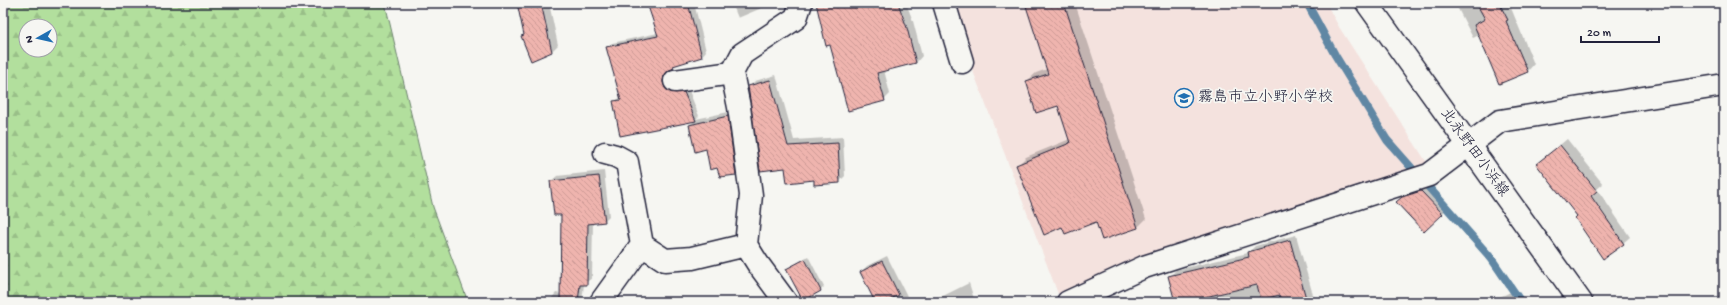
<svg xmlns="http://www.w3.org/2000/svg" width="1727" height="305" font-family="'Gochi Hand','Klee One',sans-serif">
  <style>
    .built { fill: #f4e2de }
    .forest { fill: url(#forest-firs); stroke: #6a806c; fill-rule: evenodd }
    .shadow { fill: #0003 }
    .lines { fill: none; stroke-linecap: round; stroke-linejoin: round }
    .stream { stroke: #6087a4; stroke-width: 8 }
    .building { fill: url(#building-back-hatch); stroke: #22223b }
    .street-casing { stroke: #22223b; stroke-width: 25 }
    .secondary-casing { stroke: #22223b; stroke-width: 25 }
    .street { stroke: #f6f6f2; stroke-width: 22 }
    .secondary { stroke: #f6f6f2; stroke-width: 22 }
    .labels { text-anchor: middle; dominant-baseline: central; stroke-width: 3.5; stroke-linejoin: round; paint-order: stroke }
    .poi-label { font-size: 15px; fill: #22223b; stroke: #f6f6f2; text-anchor: start }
    .street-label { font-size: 15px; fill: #22223b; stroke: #f6f6f2 }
  </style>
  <defs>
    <pattern id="forest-firs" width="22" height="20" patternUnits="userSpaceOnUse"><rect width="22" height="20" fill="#b2df9d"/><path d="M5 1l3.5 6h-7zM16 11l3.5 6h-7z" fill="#99bf88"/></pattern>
    <pattern id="building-back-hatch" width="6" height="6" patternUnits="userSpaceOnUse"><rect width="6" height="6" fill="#efb4ae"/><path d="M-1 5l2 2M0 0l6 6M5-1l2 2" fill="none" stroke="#cd9a97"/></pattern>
  </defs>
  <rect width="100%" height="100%" fill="#f6f6f2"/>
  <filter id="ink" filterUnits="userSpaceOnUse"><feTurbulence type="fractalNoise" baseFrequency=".025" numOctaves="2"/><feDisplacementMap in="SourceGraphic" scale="8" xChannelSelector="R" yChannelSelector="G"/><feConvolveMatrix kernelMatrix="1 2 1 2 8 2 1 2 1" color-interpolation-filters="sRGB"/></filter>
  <g filter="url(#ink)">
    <!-- built -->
    <path class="built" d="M947,3H1326L1339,27L1431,169L1060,299Z"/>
    <!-- forest -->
    <path class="forest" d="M3,3H385L433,207L468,302H3ZM26,26H50V50H26Z"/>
    <!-- shadow -->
    <path class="shadow" d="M518,3H549L558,45L552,51L522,37L525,33Z
      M648,3H694L706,51L702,56L678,63L669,69L667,77L688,88L699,116L696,119L733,111L741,168L735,174L718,167L690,125L695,120L614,102L621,97L607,47L612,43L658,33Z
      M732,3H768L764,7L738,18Z
      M817,3H906L913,21L922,56L916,63L884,70L890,94L884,100L830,44Z
      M1026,3H1075L1146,219L1138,227L1097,221L1063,226L1017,166L1026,157L1070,139L1059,104L1027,81L1036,73L1047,69Z
      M1455,3H1509L1534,64L1528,71L1499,83L1479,35L1473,38Z
      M776,75L794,140L843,137L845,176L839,182L815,179L786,167L749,87L755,81Z
      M1567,139L1603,184L1597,189L1630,237L1623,243L1578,216L1537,164Z
      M604,171L609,216L604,221L593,223L592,278L584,284L582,302H550L551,299L556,293L561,294L562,213L551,181L557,176Z
      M1428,184L1449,207L1424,231L1398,202L1409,191Z
      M1296,235L1315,302H1283L1280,294L1252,302H1176L1170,276L1176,270L1248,253L1255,246Z
      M808,256L824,287L820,291L788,269Z
      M887,256L910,302H876L861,272L867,266Z
      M969,283L975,302H931Z
      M1515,290L1521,302H1489Z
      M1119,295L1122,302H1104Z"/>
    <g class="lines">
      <!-- stream -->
      <path class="stream" d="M1307,3L1335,55L1387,140L1491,258L1521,302"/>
    </g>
    <!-- building -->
    <path class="building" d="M517,3H541L552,52L531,61L521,36L524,35Z
      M647,3H688L702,57L673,66L674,68L668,71L664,76L663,82L665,88L670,92H684L696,121L620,136L613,101L621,100L606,47L658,36Z
      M816,3H898L907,28L916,63L877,73L885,101L848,111L830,45L826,46Z
      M1025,3H1064L1138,228L1102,240L1096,222L1065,234L1062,227L1044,235L1016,165L1070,143L1058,106L1036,113L1026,81L1048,74Z
      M1476,3H1499L1508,20L1506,21L1528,72L1499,84L1474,25L1485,19Z
      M770,80L788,146L838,143L840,183L814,185V180L787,183L785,168L760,171L748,86Z
      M728,116L736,175L720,177L717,168L710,170L706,149L695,152L689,125Z
      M1560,145L1597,191L1591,196L1624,244L1603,259L1575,218L1577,216L1536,164Z
      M599,176L605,222L588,224L587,285H580L578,302H560L561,215H554L550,181Z
      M1421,191L1443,214L1424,232L1396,202L1402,197Z
      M1290,240L1307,302H1282L1279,295L1261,300L1257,285L1205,297L1206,302H1175L1168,276L1249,257L1248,252Z
      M805,259L821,291L803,301L786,269Z
      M882,261L899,295L885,302H875L860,272Z"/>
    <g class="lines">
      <defs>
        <path id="street" d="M944,3L962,62
          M675,81L732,73
          M605,153L616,156L627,162L642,245L665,260L692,258L746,245
          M601,302L642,245
          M786,302L758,264L746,245L751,195L739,107L732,73L742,54L796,18L801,3
          M1068,302L1144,267L1429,175L1500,121L1724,85"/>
        <path id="secondary" d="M1367,3L1581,302"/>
      </defs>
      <!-- street casing -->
      <use href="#street" class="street-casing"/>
      <!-- secondary casing -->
      <use href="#secondary" class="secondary-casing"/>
      <!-- street -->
      <use href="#street" class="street"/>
      <!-- secondary -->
      <use href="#secondary" class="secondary"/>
    </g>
  </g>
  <!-- icons -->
  <defs>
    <symbol id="school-ring" viewBox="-11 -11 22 22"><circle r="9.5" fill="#f6f6f2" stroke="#1f6fb2" stroke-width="1.5"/><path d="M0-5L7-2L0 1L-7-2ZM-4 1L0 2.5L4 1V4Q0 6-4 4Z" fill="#1f6fb2"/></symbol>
  </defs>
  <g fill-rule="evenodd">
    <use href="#school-ring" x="1173" y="87" width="22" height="22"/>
  </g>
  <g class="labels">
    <!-- poi labels -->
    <g class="poi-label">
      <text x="1198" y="98">霧島市立小野小学校</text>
    </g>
    <!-- street labels -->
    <g class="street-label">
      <text transform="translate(1474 153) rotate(54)">北永野田小浜線</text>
    </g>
  </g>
  <!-- margin -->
  <rect width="1727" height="305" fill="none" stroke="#f6f6f2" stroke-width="16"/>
  <rect x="8" y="8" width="1711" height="289" fill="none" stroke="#22223b" stroke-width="1.5" filter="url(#ink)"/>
  <!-- north arrow -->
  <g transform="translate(38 38) rotate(262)"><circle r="19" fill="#f6f6f2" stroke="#a1a1a9"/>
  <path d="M0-3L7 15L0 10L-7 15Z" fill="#1f6fb2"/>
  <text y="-6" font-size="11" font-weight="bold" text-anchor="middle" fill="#22223b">N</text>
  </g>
  <!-- scale -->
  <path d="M1581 36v6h78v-6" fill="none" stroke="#22223b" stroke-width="2"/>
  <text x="1587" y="36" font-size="12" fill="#22223b" stroke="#f6f6f2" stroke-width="3" paint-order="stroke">20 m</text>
</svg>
